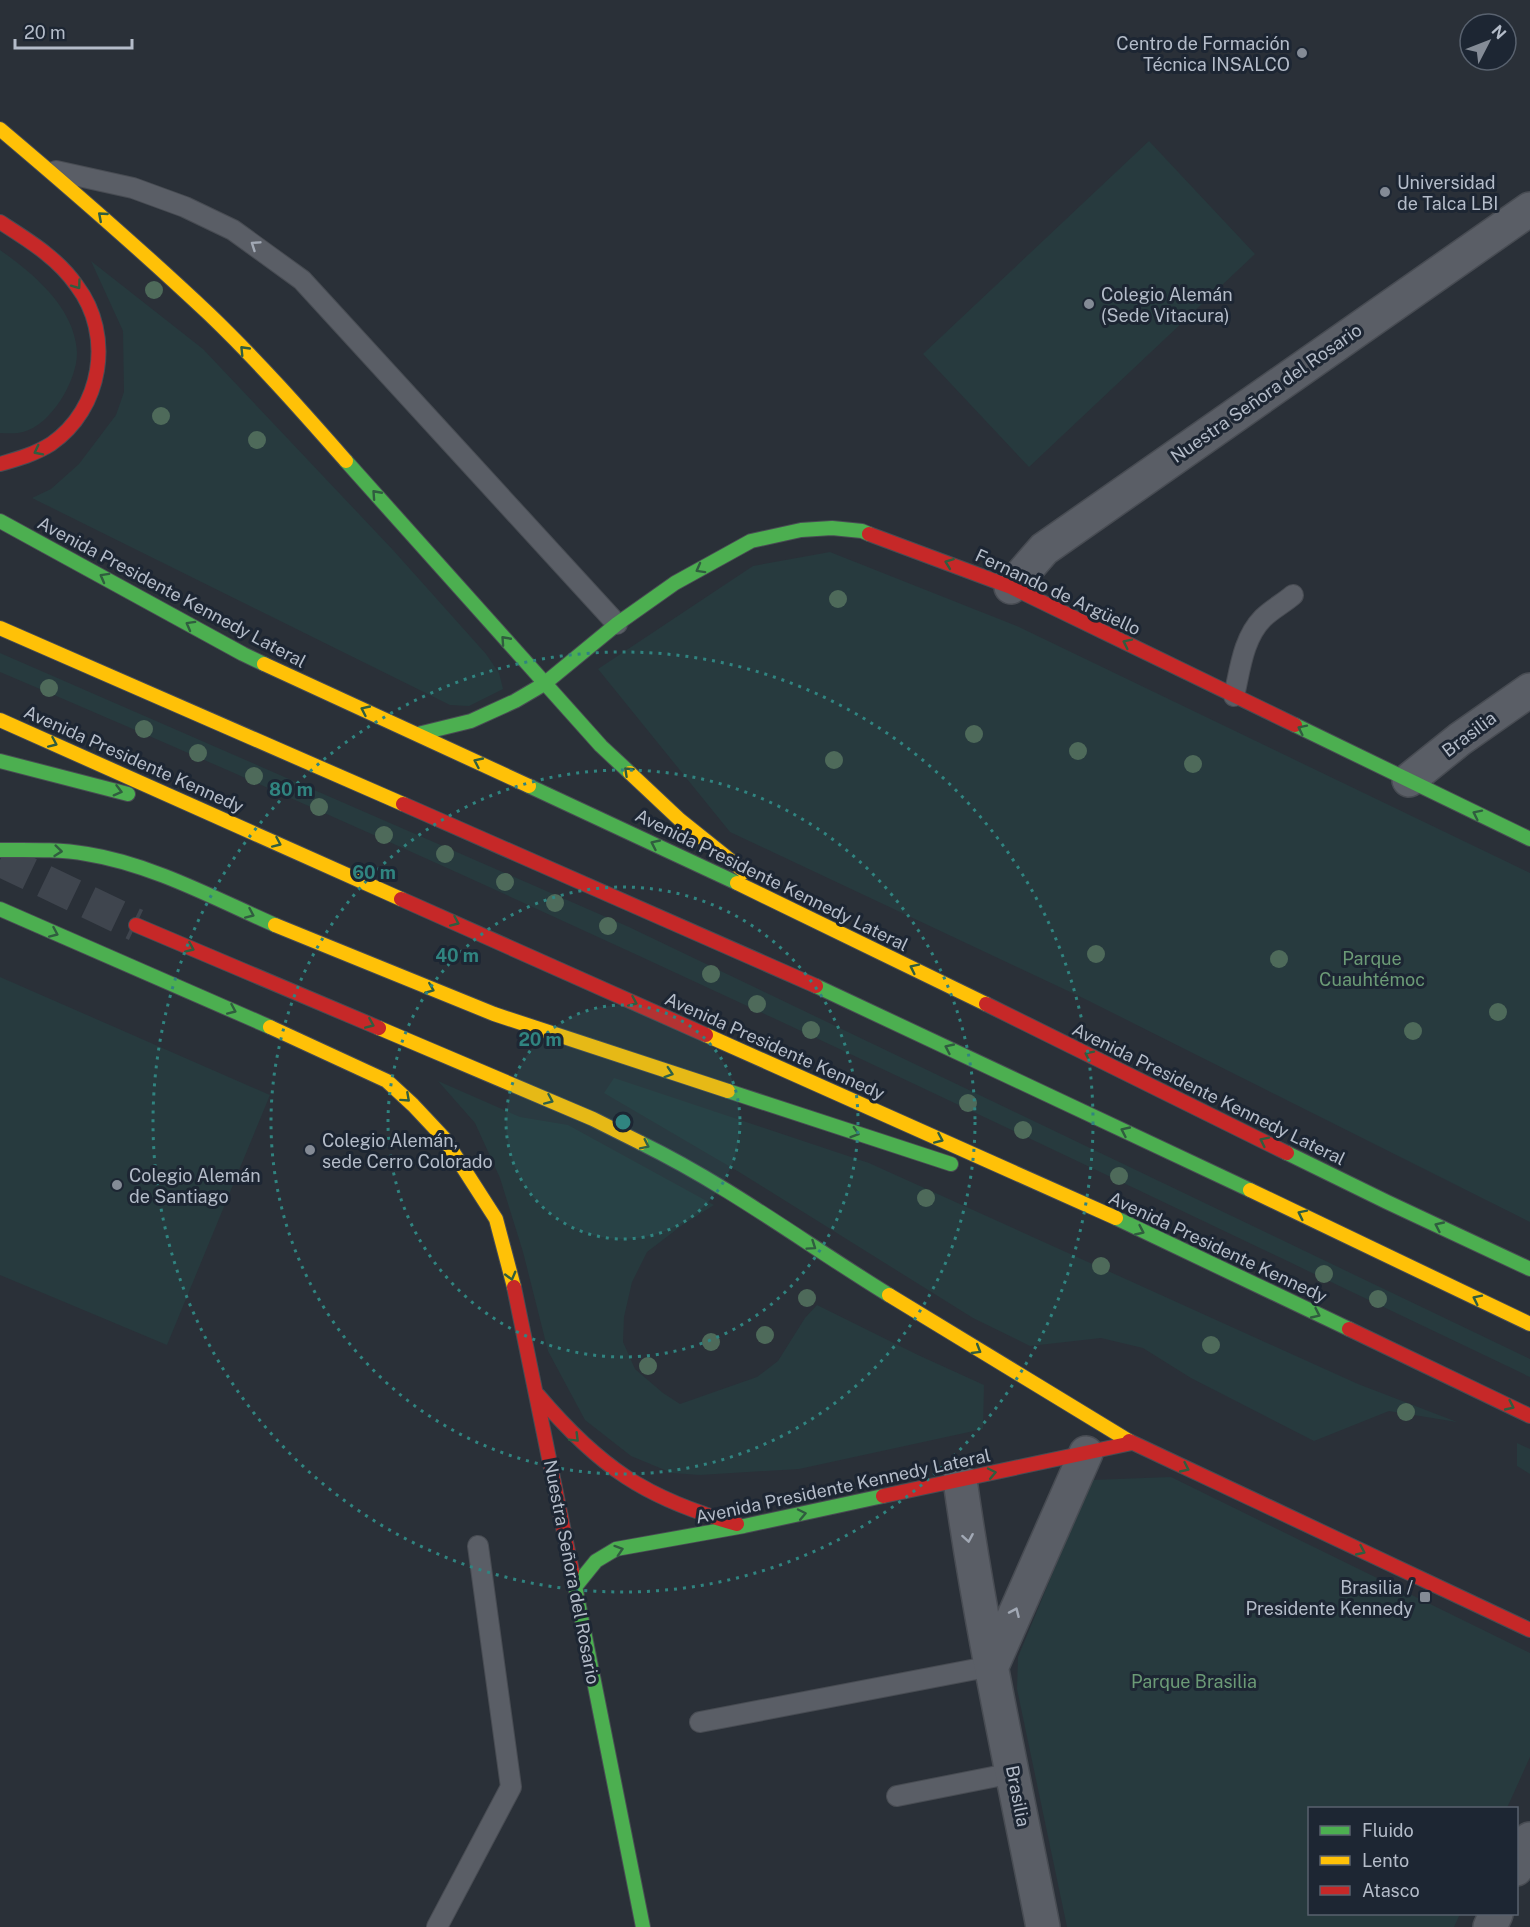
<svg xmlns="http://www.w3.org/2000/svg" width="1530" height="1927" font-family="'Public Sans',sans-serif">
  <style>
    .green { fill: #273a3e }
    .lines { fill: none; stroke-linecap: round; stroke-linejoin: round }
    .primary-tunnel { stroke: #3f454e; stroke-width: 33; stroke-dasharray: 33 16; stroke-linecap: butt }
    .lane-casing { stroke: #484c53; stroke-width: 22 }
    .street-casing { stroke: #484c53; stroke-width: 36 }
    .fast-casing { stroke: #484c53; stroke-width: 16 }
    .slow-casing { stroke: #484c53; stroke-width: 16 }
    .jam-casing { stroke: #484c53; stroke-width: 16 }
    .lane { stroke: #5a5e66; stroke-width: 20 }
    .street { stroke: #5a5e66; stroke-width: 33 }
    .fast { stroke: #4caf50; stroke-width: 14 }
    .slow { stroke: #ffc107; stroke-width: 14 }
    .jam { stroke: #c62828; stroke-width: 14 }
    .tree { fill: #4e6a5a }
    .oneway { stroke: #305d3f }
    .oneway2 { stroke: #a2a9b5 }
    .ring { fill: none; stroke: #308480; stroke-width: 3; stroke-dasharray: 3 6 }
    .poi-dot { fill: #848b96; stroke: #1d2633; stroke-width: 2 }
    .labels { text-anchor: middle; dominant-baseline: central; stroke-width: 6; stroke-linejoin: round; paint-order: stroke }
    .poi-label { font-size: 18px; fill: #b4bcc9; stroke: #1d2633; text-anchor: start }
    .street-label { font-size: 18px; fill: #b4bcc9; stroke: #1d2633 }
    .park-label { font-size: 18px; fill: #6b9a76; stroke: #1d2633 }
    .centre { fill: #308480; stroke: #1d2633; stroke-width: 3 }
    .ring-label { font-size: 18px; text-anchor: middle; font-weight: bold; fill: #308480; stroke: #1d2633; stroke-width: 6; stroke-linejoin: round; paint-order: stroke }
  </style>
  <rect width="100%" height="100%" fill="#2a3038"/>
  <!-- green -->
  <path class="green" d="M1149,141L1255,254L1029,467L923,354Z
    M0,250C27,269 59,295 71,326C74,333 77,346 77,353C77,381 51,425 23,432C16,434 7,433 0,433Z
    M91,261L203,349L393,550L486,654L499,673L503,689L469,706L450,705L32,498L51,489L79,464L116,415L124,392L123,331Z
    M830,552L1019,627L1530,873V1222L1085,999L730,832L598,669L753,566Z
    M0,653L629,927L1530,1359V1377C1023,1135 517,891 0,672Z
    M0,977L270,1095L167,1345L0,1275Z
    M614,1078L869,1163L1358,1384L1457,1422L1389,1411L1314,1441L1191,1378L1143,1348L1101,1338L1030,1346L973,1318L739,1172L604,1093Z
    M438,1081L520,1117L568,1125L714,1205L681,1226L647,1252L632,1282L624,1317L623,1342L635,1369L663,1393L680,1404L757,1377L778,1361L805,1318L817,1305L918,1355L984,1385L983,1429L799,1469L700,1475L672,1473L631,1456L585,1420L548,1351L523,1252L500,1178L475,1123Z
    M1517,1443L1530,1449V1474L1517,1466Z
    M1171,1477L1530,1653V1757L1507,1808H1310V1914H1460L1454,1927H1067L1017,1689L1018,1657L1091,1480Z"/>
  <g class="lines">
    <!-- primary-tunnel -->
    <path class="primary-tunnel" d="M0,860L136,925"/>
    <defs>
      <path id="lane" d="M56,171L133,188L185,207L233,230L302,280L617,624
        M1234,696C1240,670 1243,638 1263,618C1272,609 1284,603 1293,595
        M700,1722L992,1666
        M897,1796L1013,1773
        M437,1927L511,1787L478,1546"/>
      <path id="street" d="M1011,587L1044,549L1530,209
        M1409,780L1460,739L1530,690
        M960,1480C981,1630 1014,1779 1043,1927
        M992,1666L1086,1453
        M1516,1869L1530,1839
        M1490,1927L1496,1914"/>
      <path id="fast" d="M346,461L601,746L630,773
        M0,521L243,654L264,664
        M544,684L617,624L675,583L751,541L801,530L832,528L862,531L869,534
        M1295,725L1530,839
        M418,734L471,721L515,701L544,684
        M0,761L128,794
        M529,786L737,883
        M0,850C29,850 58,849 87,854C151,864 216,899 275,925
        M0,909L270,1027
        M816,986L1250,1190
        M728,1091L951,1164
        M641,1143C729,1186 806,1244 889,1295
        M1287,1153L1387,1202L1530,1269
        M1116,1218L1349,1329
        M572,1571L643,1927
        M575,1587L596,1561L616,1549L744,1526L883,1496"/>
      <path id="slow" d="M0,129C71,189 141,250 209,314C257,360 302,411 346,461
        M0,628L403,804
        M264,664L529,786
        M0,720L401,899
        M630,773L680,820L745,872
        M737,883L986,1004
        M275,925L494,1014L728,1091
        M270,1027L387,1081L413,1105L444,1138L496,1219L514,1287
        M379,1028L593,1119L641,1143
        M706,1035L1116,1218
        M1250,1190L1530,1324
        M889,1295L1129,1441"/>
      <path id="jam" d="M0,222C28,240 58,258 77,286C114,335 102,409 51,444C35,454 18,459 0,464
        M869,534L1011,587L1295,725
        M403,804L816,986
        M401,899L706,1035
        M136,925L379,1028
        M986,1004L1287,1153
        M514,1287L572,1571
        M1349,1329L1530,1416
        M538,1395C599,1467 646,1499 737,1524
        M1129,1441L1530,1630
        M883,1496L1132,1443"/>
    </defs>
    <!-- lane casing -->
    <use href="#lane" class="lane-casing"/>
    <!-- street casing -->
    <use href="#street" class="street-casing"/>
    <!-- fast casing -->
    <use href="#fast" class="fast-casing"/>
    <!-- slow casing -->
    <use href="#slow" class="slow-casing"/>
    <!-- jam casing -->
    <use href="#jam" class="jam-casing"/>
    <!-- lane -->
    <use href="#lane" class="lane"/>
    <!-- street -->
    <use href="#street" class="street"/>
    <!-- fast -->
    <use href="#fast" class="fast"/>
    <!-- slow -->
    <use href="#slow" class="slow"/>
    <!-- jam -->
    <use href="#jam" class="jam"/>
  </g>
  <!-- trees -->
  <g class="tree">
    <circle cx="154" cy="290" r="9"/>
    <circle cx="161" cy="416" r="9"/>
    <circle cx="257" cy="440" r="9"/>
    <circle cx="838" cy="599" r="9"/>
    <circle cx="49" cy="688" r="9"/>
    <circle cx="144" cy="729" r="9"/>
    <circle cx="974" cy="734" r="9"/>
    <circle cx="1078" cy="751" r="9"/>
    <circle cx="198" cy="753" r="9"/>
    <circle cx="834" cy="760" r="9"/>
    <circle cx="1193" cy="764" r="9"/>
    <circle cx="254" cy="776" r="9"/>
    <circle cx="319" cy="807" r="9"/>
    <circle cx="384" cy="835" r="9"/>
    <circle cx="445" cy="854" r="9"/>
    <circle cx="505" cy="882" r="9"/>
    <circle cx="555" cy="903" r="9"/>
    <circle cx="608" cy="926" r="9"/>
    <circle cx="1096" cy="954" r="9"/>
    <circle cx="1279" cy="959" r="9"/>
    <circle cx="711" cy="974" r="9"/>
    <circle cx="757" cy="1004" r="9"/>
    <circle cx="1498" cy="1012" r="9"/>
    <circle cx="811" cy="1030" r="9"/>
    <circle cx="1413" cy="1031" r="9"/>
    <circle cx="968" cy="1103" r="9"/>
    <circle cx="1023" cy="1130" r="9"/>
    <circle cx="1119" cy="1176" r="9"/>
    <circle cx="926" cy="1198" r="9"/>
    <circle cx="1101" cy="1266" r="9"/>
    <circle cx="1324" cy="1274" r="9"/>
    <circle cx="807" cy="1298" r="9"/>
    <circle cx="1378" cy="1299" r="9"/>
    <circle cx="765" cy="1335" r="9"/>
    <circle cx="711" cy="1342" r="9"/>
    <circle cx="1211" cy="1345" r="9"/>
    <circle cx="648" cy="1366" r="9"/>
    <circle cx="1406" cy="1412" r="9"/>
  </g>
  <!-- one-way arrows -->
  <defs><path id="oneway-chevron" d="M-2-3.5L2.5 0L-2 3.5" fill="none" stroke-width="1.6" stroke-linecap="round" stroke-linejoin="round" transform="scale(1.5)"/></defs>
  <g class="oneway">
    <use href="#oneway-chevron" transform="translate(102 216) rotate(-139)"/>
    <use href="#oneway-chevron" transform="translate(77 285) rotate(54)"/>
    <use href="#oneway-chevron" transform="translate(244 350) rotate(-134)"/>
    <use href="#oneway-chevron" transform="translate(38 451) rotate(153)"/>
    <use href="#oneway-chevron" transform="translate(376 494) rotate(-132)"/>
    <use href="#oneway-chevron" transform="translate(949 563) rotate(-159)"/>
    <use href="#oneway-chevron" transform="translate(700 569) rotate(151)"/>
    <use href="#oneway-chevron" transform="translate(104 577) rotate(-151)"/>
    <use href="#oneway-chevron" transform="translate(190 625) rotate(-151)"/>
    <use href="#oneway-chevron" transform="translate(505 640) rotate(-132)"/>
    <use href="#oneway-chevron" transform="translate(1127 643) rotate(-154)"/>
    <use href="#oneway-chevron" transform="translate(365 710) rotate(-155)"/>
    <use href="#oneway-chevron" transform="translate(1302 729) rotate(-154)"/>
    <use href="#oneway-chevron" transform="translate(53 743) rotate(24)"/>
    <use href="#oneway-chevron" transform="translate(478 762) rotate(-155)"/>
    <use href="#oneway-chevron" transform="translate(628 771) rotate(-137)"/>
    <use href="#oneway-chevron" transform="translate(118 791) rotate(15)"/>
    <use href="#oneway-chevron" transform="translate(1477 814) rotate(-154)"/>
    <use href="#oneway-chevron" transform="translate(277 843) rotate(24)"/>
    <use href="#oneway-chevron" transform="translate(655 844) rotate(-155)"/>
    <use href="#oneway-chevron" transform="translate(58 851) rotate(6)"/>
    <use href="#oneway-chevron" transform="translate(250 914) rotate(24)"/>
    <use href="#oneway-chevron" transform="translate(455 922) rotate(24)"/>
    <use href="#oneway-chevron" transform="translate(54 933) rotate(24)"/>
    <use href="#oneway-chevron" transform="translate(190 948) rotate(23)"/>
    <use href="#oneway-chevron" transform="translate(914 968) rotate(-154)"/>
    <use href="#oneway-chevron" transform="translate(430 989) rotate(22)"/>
    <use href="#oneway-chevron" transform="translate(633 1002) rotate(24)"/>
    <use href="#oneway-chevron" transform="translate(232 1010) rotate(24)"/>
    <use href="#oneway-chevron" transform="translate(370 1024) rotate(23)"/>
    <use href="#oneway-chevron" transform="translate(949 1048) rotate(-155)"/>
    <use href="#oneway-chevron" transform="translate(1089 1055) rotate(-154)"/>
    <use href="#oneway-chevron" transform="translate(669 1073) rotate(18)"/>
    <use href="#oneway-chevron" transform="translate(406 1098) rotate(42)"/>
    <use href="#oneway-chevron" transform="translate(549 1100) rotate(24)"/>
    <use href="#oneway-chevron" transform="translate(1125 1131) rotate(-155)"/>
    <use href="#oneway-chevron" transform="translate(855 1133) rotate(18)"/>
    <use href="#oneway-chevron" transform="translate(939 1139) rotate(24)"/>
    <use href="#oneway-chevron" transform="translate(1264 1141) rotate(-154)"/>
    <use href="#oneway-chevron" transform="translate(645 1145) rotate(26)"/>
    <use href="#oneway-chevron" transform="translate(1302 1214) rotate(-154)"/>
    <use href="#oneway-chevron" transform="translate(1439 1226) rotate(-155)"/>
    <use href="#oneway-chevron" transform="translate(1140 1231) rotate(25)"/>
    <use href="#oneway-chevron" transform="translate(812 1246) rotate(34)"/>
    <use href="#oneway-chevron" transform="translate(511 1276) rotate(75)"/>
    <use href="#oneway-chevron" transform="translate(1477 1299) rotate(-154)"/>
    <use href="#oneway-chevron" transform="translate(1316 1314) rotate(25)"/>
    <use href="#oneway-chevron" transform="translate(977 1350) rotate(31)"/>
    <use href="#oneway-chevron" transform="translate(1510 1406) rotate(25)"/>
    <use href="#oneway-chevron" transform="translate(575 1438) rotate(45)"/>
    <use href="#oneway-chevron" transform="translate(1185 1468) rotate(25)"/>
    <use href="#oneway-chevron" transform="translate(992 1473) rotate(-12)"/>
    <use href="#oneway-chevron" transform="translate(802 1514) rotate(-12)"/>
    <use href="#oneway-chevron" transform="translate(619 1550) rotate(-18)"/>
    <use href="#oneway-chevron" transform="translate(1361 1551) rotate(25)"/>
  </g>
  <g class="oneway2">
    <use href="#oneway-chevron" transform="translate(255 245) rotate(-146)"/>
    <use href="#oneway-chevron" transform="translate(968 1538) rotate(80)"/>
    <use href="#oneway-chevron" transform="translate(1015 1612) rotate(-66)"/>
  </g>
  <!-- distance rings -->
  <circle cx="623" cy="1122" r="117" fill="#308480" fill-opacity=".12"/>
  <g class="ring">
    <circle cx="623" cy="1122" r="117"/>
    <circle cx="623" cy="1122" r="235"/>
    <circle cx="623" cy="1122" r="352"/>
    <circle cx="623" cy="1122" r="470"/>
  </g>
  <!-- markers -->
  <g class="poi-dot">
    <circle cx="1302" cy="53" r="6"/>
    <circle cx="1385" cy="192" r="6"/>
    <circle cx="1089" cy="304" r="6"/>
    <circle cx="310" cy="1150" r="6"/>
    <circle cx="117" cy="1185" r="6"/>
    <rect x="1419" y="1591" width="12" height="12" rx="3"/>
  </g>
  <g class="labels">
    <!-- poi labels -->
    <g class="poi-label">
      <text x="1290" y="43" text-anchor="end">Centro de Formación<tspan x="1290" dy="21">Técnica INSALCO</tspan></text>
      <text x="1397" y="182">Universidad<tspan x="1397" dy="21">de Talca LBI</tspan></text>
      <text x="1101" y="294">Colegio Alemán<tspan x="1101" dy="21">(Sede Vitacura)</tspan></text>
      <text x="322" y="1140">Colegio Alemán,<tspan x="322" dy="21">sede Cerro Colorado</tspan></text>
      <text x="129" y="1175">Colegio Alemán<tspan x="129" dy="21">de Santiago</tspan></text>
      <text x="1413" y="1587" text-anchor="end">Brasilia /<tspan x="1413" dy="21">Presidente Kennedy</tspan></text>
    </g>
    <!-- street labels -->
    <g class="street-label">
      <text transform="translate(1266 393) rotate(-35)">Nuestra Señora del Rosario</text>
      <text transform="translate(172 592) rotate(28)">Avenida Presidente Kennedy Lateral</text>
      <text transform="translate(1058 592) rotate(25)">Fernando de Argüello</text>
      <text transform="translate(1469 734) rotate(-37)">Brasilia</text>
      <text transform="translate(134 759) rotate(24)">Avenida Presidente Kennedy</text>
      <text transform="translate(772 880) rotate(26)">Avenida Presidente Kennedy Lateral</text>
      <text transform="translate(775 1046) rotate(24)">Avenida Presidente Kennedy</text>
      <text transform="translate(1209 1094) rotate(26)">Avenida Presidente Kennedy Lateral</text>
      <text transform="translate(1218 1247) rotate(25)">Avenida Presidente Kennedy</text>
      <text transform="translate(843 1486) rotate(-12)">Avenida Presidente Kennedy Lateral</text>
      <text transform="translate(572 1572) rotate(79)">Nuestra Señora del Rosario</text>
      <text transform="translate(1018 1796) rotate(79)">Brasilia</text>
    </g>
    <!-- park labels -->
    <g class="park-label">
      <text x="1372" y="958">Parque<tspan x="1372" dy="21">Cuauhtémoc</tspan></text>
      <text x="1194" y="1681">Parque Brasilia</text>
    </g>
  </g>
  <circle cx="623" cy="1122" r="9" class="centre"/>
  <g class="ring-label">
    <text x="291" y="796">80 m</text>
    <text x="374" y="879">60 m</text>
    <text x="457" y="962">40 m</text>
    <text x="540" y="1046">20 m</text>
  </g>
  <!-- legend -->
  <rect x="1308" y="1807" width="210" height="108" fill="#1d2633" stroke="#59626f" stroke-width="1.5"/>
  <rect x="1320" y="1826" width="30" height="9" fill="#4caf50" stroke="#59626f" stroke-width="1.5"/>
  <text x="1362" y="1837" font-size="18" fill="#b4bcc9">Fluido</text>
  <rect x="1320" y="1856" width="30" height="9" fill="#ffc107" stroke="#59626f" stroke-width="1.5"/>
  <text x="1362" y="1867" font-size="18" fill="#b4bcc9">Lento</text>
  <rect x="1320" y="1886" width="30" height="9" fill="#c62828" stroke="#59626f" stroke-width="1.5"/>
  <text x="1362" y="1897" font-size="18" fill="#b4bcc9">Atasco</text>
  <!-- north arrow -->
  <g transform="translate(1488 42) rotate(48)"><circle r="28" fill="#1d2633" stroke="#59626f" stroke-width="1.5"/>
  <path d="M0-4.5L10 22L0 15L-10 22Z" fill="#848b96"/>
  <text y="-9" font-size="16" font-weight="bold" text-anchor="middle" fill="#b4bcc9">N</text>
  </g>
  <!-- scale -->
  <path d="M15 39v9h117v-9" fill="none" stroke="#b4bcc9" stroke-width="3"/>
  <text x="24" y="39" font-size="18" fill="#b4bcc9" stroke="#1d2633" stroke-width="4.5" paint-order="stroke">20 m</text>
</svg>
